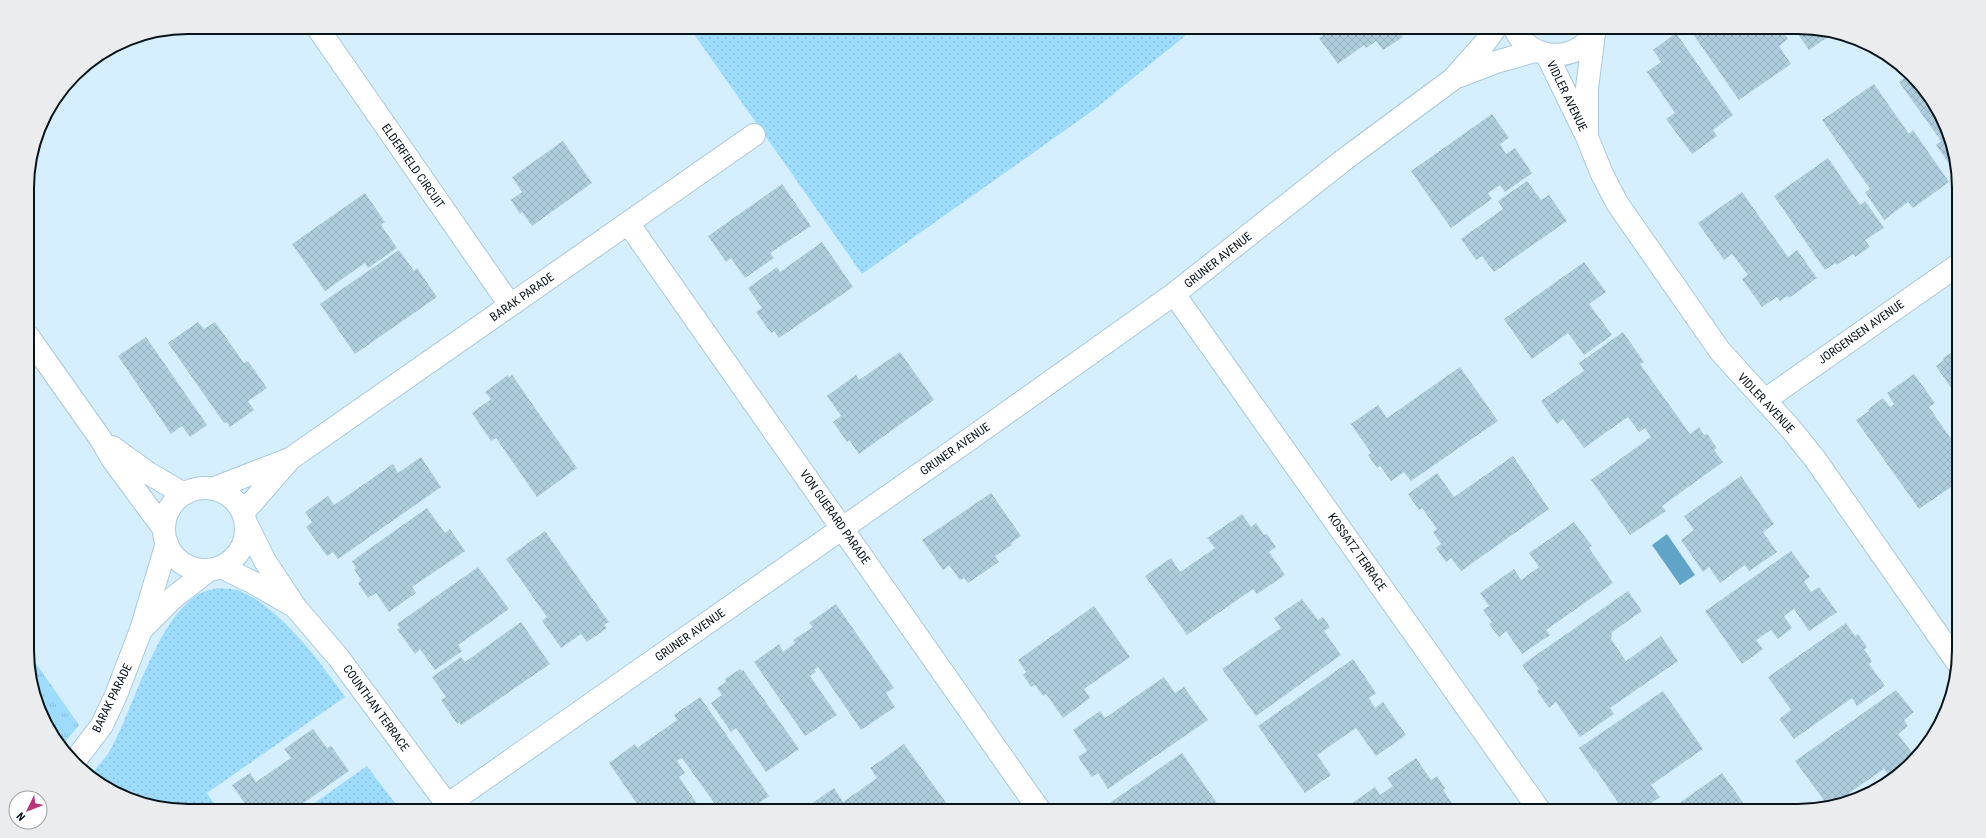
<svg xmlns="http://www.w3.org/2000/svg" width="1986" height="838" font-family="'Roboto Condensed',sans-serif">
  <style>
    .grass { fill: url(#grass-dots) }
    .park { fill: url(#park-tufts) }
    .water { fill: #60a4c7 }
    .building { fill: url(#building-cross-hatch) }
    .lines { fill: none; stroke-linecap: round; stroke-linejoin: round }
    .minor-casing { stroke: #a9c8da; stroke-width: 24 }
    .minor { stroke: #fff; stroke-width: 22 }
    .labels { text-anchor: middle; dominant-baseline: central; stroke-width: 3; stroke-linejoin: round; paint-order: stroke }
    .street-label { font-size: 12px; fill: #08141a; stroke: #fff }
    .rim { fill: none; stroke: #08141a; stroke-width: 2 }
  </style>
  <defs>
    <pattern id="grass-dots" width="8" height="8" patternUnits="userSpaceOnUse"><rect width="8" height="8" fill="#9edcfd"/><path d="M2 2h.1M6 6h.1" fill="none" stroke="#87bcd8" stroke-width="1.8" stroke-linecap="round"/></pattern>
    <pattern id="park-tufts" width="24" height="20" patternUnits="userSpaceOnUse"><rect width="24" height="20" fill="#9edcfd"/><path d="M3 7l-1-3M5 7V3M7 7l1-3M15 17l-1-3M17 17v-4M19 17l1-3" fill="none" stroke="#87bcd8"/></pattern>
    <pattern id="building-cross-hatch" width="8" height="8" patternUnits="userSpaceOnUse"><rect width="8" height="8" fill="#aecedf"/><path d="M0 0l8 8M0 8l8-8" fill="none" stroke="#94b0bf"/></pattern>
  </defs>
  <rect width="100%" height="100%" fill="#d5effe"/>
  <!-- grass -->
  <path class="grass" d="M689,27H1196L1095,109L862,274Z
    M218,588C226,589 235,588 242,592C281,609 321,663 345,697L207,793L219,811H188L127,799L89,777L108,754L115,741C136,700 158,620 197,595C203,591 210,590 218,588Z
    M367,766L401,811H303Z"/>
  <!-- park -->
  <path class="park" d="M35,662L79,725L60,748L39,712L28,671V667Z"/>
  <!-- water -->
  <path class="water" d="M1667,534L1695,575L1680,585L1652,545Z"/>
  <!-- building -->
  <path class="building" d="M1329,27H1401L1398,29L1403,37L1383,50L1376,41L1366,48L1364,45L1338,64L1319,38L1331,30Z
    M1688,27H1780L1788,39L1779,46L1791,64L1739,100Z
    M1793,27H1798L1832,34L1809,50Z
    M1676,33L1733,115L1713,130L1717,136L1692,154L1666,119L1675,113L1647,72L1661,62L1653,50Z
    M1910,74L1926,90L1947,127L1958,167L1955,172L1936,145L1941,141L1899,82Z
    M1874,84L1909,134L1913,130L1949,182L1913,208L1908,202L1884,220L1865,192L1870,189L1822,120Z
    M1492,114L1509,138L1500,144L1506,154L1515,148L1532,173L1505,192L1500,185L1488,193L1492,199L1451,228L1411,171Z
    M563,141L592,183L532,226L522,212L520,214L511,200L522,192L512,177Z
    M1828,158L1860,205L1865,201L1884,228L1865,240L1870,247L1855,257L1853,254L1837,265L1835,263L1825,270L1774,196Z
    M1527,181L1541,200L1549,195L1567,221L1494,272L1482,256L1476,260L1461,239L1503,209L1498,201Z
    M782,184L811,226L770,253L774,258L745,278L731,258L726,262L708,236Z
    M1742,192L1788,257L1797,250L1817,278L1789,298L1787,296L1780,301L1777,297L1762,307L1742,279L1748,275L1732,254L1724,260L1698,223Z
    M365,193L385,222L381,225L397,248L368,268L365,263L325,291L292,244Z
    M822,242L853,287L779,338L774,331L771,333L756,312L762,308L748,288L777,267L780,272Z
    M399,250L414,271L417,268L437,297L355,354L320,304Z
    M1584,262L1606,292L1589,304L1612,335L1584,355L1568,333L1532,359L1504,319Z
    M198,322L204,329L215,322L244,363L248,361L267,388L248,401L254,410L230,427L227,422L224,423L168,343Z
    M1623,332L1644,362L1640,364L1690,434L1699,427L1704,435L1707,434L1717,448L1714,450L1723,462L1662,506L1666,511L1630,535L1591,480L1651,437L1645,428L1639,432L1628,417L1584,448L1563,419L1557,424L1541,401L1584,371L1579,363Z
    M146,337L207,425L190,437L182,426L171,434L118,356Z
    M1958,348V398L1936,366L1944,360L1943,358Z
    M900,352L934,400L859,454L849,440L847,442L833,422L841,416L827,396L856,375L859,380Z
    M1460,367L1498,421L1411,481L1404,472L1391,481L1380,466L1377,468L1368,455L1371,453L1351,424L1378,405L1387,418Z
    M1914,374L1935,403L1929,407L1958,449L1959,473L1953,477L1957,483L1919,509L1856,420L1869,411L1868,409L1883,398L1890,407L1894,404L1887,393Z
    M508,375L509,378L512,375L577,468L537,497L496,438L491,441L472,413L491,399L485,392Z
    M1513,456L1549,509L1461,571L1451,558L1446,562L1436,548L1441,544L1433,532L1437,529L1422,508L1419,510L1408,494L1437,473L1454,497Z
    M421,457L441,487L338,559L333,552L327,556L306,527L312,522L305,512L328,496L334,505L393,464L398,473Z
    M1741,476L1774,524L1763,532L1777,552L1749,571L1745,565L1720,583L1709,567L1703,572L1681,540L1694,530L1684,516Z
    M991,493L1021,536L1011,543L1012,545L995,556L999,562L968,583L964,578L960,580L949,565L943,570L922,540Z
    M427,508L445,533L450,529L465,551L412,587L416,593L389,612L376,593L368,598L358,583L361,580L354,569L356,568L352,561Z
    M1242,514L1251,527L1256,523L1264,535L1267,534L1276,547L1269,552L1285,575L1257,594L1253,589L1187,635L1145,576L1171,558L1180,572L1215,548L1207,538Z
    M1574,522L1592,546L1589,548L1613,583L1546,630L1550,635L1522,654L1506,631L1499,637L1489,624L1492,622L1483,610L1489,606L1480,593L1514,569L1521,580L1539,567L1529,553Z
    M545,531L609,622L604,625L607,628L587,642L581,634L561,648L542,621L547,617L506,559Z
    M1791,551L1810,577L1804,581L1811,592L1819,587L1837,612L1809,631L1794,609L1784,616L1792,628L1778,639L1771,630L1756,640L1763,649L1742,664L1705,611Z
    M478,567L509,609L458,645L462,651L435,670L420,649L415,654L397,629L400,628L397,624Z
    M1628,591L1642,611L1612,632L1611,639L1626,661L1661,636L1678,661L1610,708L1614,714L1580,737L1556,702L1549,708L1537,691L1539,689L1522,665Z
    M1302,599L1318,620L1323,617L1330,627L1324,631L1341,655L1256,716L1222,669L1281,628L1274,618Z
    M836,604L894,688L886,693L895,707L861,730L818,667L814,670L816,672L810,676L837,715L805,736L754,662L779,644L783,652L795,643L793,640L813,627L809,623Z
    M1094,606L1130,657L1084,689L1090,698L1063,718L1046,694L1043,696L1035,685L1031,687L1023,675L1026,672L1018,660Z
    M521,622L550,664L461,725L459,722L457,724L441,700L446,697L432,677L461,657L465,662Z
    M1846,623L1855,636L1858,634L1867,647L1864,649L1872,661L1869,664L1885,686L1857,706L1852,698L1794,739L1779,719L1791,710L1768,677Z
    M1353,659L1376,693L1369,698L1375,708L1383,702L1406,735L1376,756L1356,728L1317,755L1331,775L1305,793L1258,726Z
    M740,669L742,671L743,670L799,749L766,772L736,728L731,732L711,703L722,695L717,688L726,682L725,679Z
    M1164,677L1175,693L1184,687L1208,720L1108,789L1098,773L1092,777L1078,757L1087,751L1073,730L1100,711L1105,718Z
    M1896,690L1914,712L1904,720L1908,726L1898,734L1916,758L1892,780L1884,769L1829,807L1795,761Z
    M1663,691L1703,749L1651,785L1660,797L1640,811H1624L1595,769L1594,770L1579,748Z
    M700,697L769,796L748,811H720L682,758L677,761L685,773L679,777L702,811H642L609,763L635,744L637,748L677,720L674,715Z
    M313,729L327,748L331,746L349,771L292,811H250L232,785L250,773L256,782L291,758L284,749Z
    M904,744L947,804L938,811H801L834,788L843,802L877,778L870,768Z
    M1182,753L1219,806L1211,811H1117L1111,802Z
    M1416,758L1431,780L1437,776L1445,788L1443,790L1452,803L1448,805L1452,811H1356L1351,804L1375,787L1380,795L1393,786L1387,778Z
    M1722,773L1749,811H1668Z"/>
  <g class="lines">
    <defs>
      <path id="minor" d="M317,27L510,305
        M1514,27C1529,64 1582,64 1597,27
        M1547,55L1587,137L1602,174L1617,203L1720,351L1791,429L1815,459L1957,662
        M1457,77L1496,62L1535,51
        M1587,132V88L1594,34
        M628,223L1040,811
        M1174,294L1540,811
        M28,336L100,438L113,460L164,529
        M1765,400L1958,265
        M112,447L148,473L184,494
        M164 529a41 41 0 1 1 82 0a41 41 0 1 1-82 0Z
        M212,489L287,460
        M243,513L290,459L754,135
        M247,525L265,561L296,608L338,657L452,811
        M221,567L254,583L290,604
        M143,628L174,597L209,570
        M74,762L102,725L116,695L141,630L167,543
        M447,805L967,441L1174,294L1345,159L1453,79L1484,44L1496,27"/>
    </defs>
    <!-- minor casing -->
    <use href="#minor" class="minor-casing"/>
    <!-- minor -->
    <use href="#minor" class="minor"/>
  </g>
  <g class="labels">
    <!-- street labels -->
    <g class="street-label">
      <text transform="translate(1567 96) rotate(64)">VIDLER AVENUE</text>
      <text transform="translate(413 166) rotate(55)">ELDERFIELD CIRCUIT</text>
      <text transform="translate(1218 260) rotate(-38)">GRUNER AVENUE</text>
      <text transform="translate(522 297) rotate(-35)">BARAK PARADE</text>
      <text transform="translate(1861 332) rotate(-35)">JORGENSEN AVENUE</text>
      <text transform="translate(1766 403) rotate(47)">VIDLER AVENUE</text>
      <text transform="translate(955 449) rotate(-35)">GRUNER AVENUE</text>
      <text transform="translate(835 517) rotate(55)">VON GUERARD PARADE</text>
      <text transform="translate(1357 552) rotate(55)">KOSSATZ TERRACE</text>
      <text transform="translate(690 635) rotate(-35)">GRUNER AVENUE</text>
      <text transform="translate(112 698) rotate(-64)">BARAK PARADE</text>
      <text transform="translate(376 708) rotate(54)">COUNTHAN TERRACE</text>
    </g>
  </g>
  <!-- crop -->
  <path d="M0 0H1986V838H0ZM188 34H1798A154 154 0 0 1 1952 188V650A154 154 0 0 1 1798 804H188A154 154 0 0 1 34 650V188A154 154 0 0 1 188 34Z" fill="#ebeced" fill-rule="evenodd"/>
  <path class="rim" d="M188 34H1798A154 154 0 0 1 1952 188V650A154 154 0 0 1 1798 804H188A154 154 0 0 1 34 650V188A154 154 0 0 1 188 34Z"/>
  <!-- north arrow -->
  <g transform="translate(28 810) rotate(227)"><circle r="19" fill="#ffffff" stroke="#9ca1a3"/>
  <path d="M0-3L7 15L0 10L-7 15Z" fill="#ba3579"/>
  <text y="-6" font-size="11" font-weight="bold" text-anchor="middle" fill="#08141a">N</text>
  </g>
</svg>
